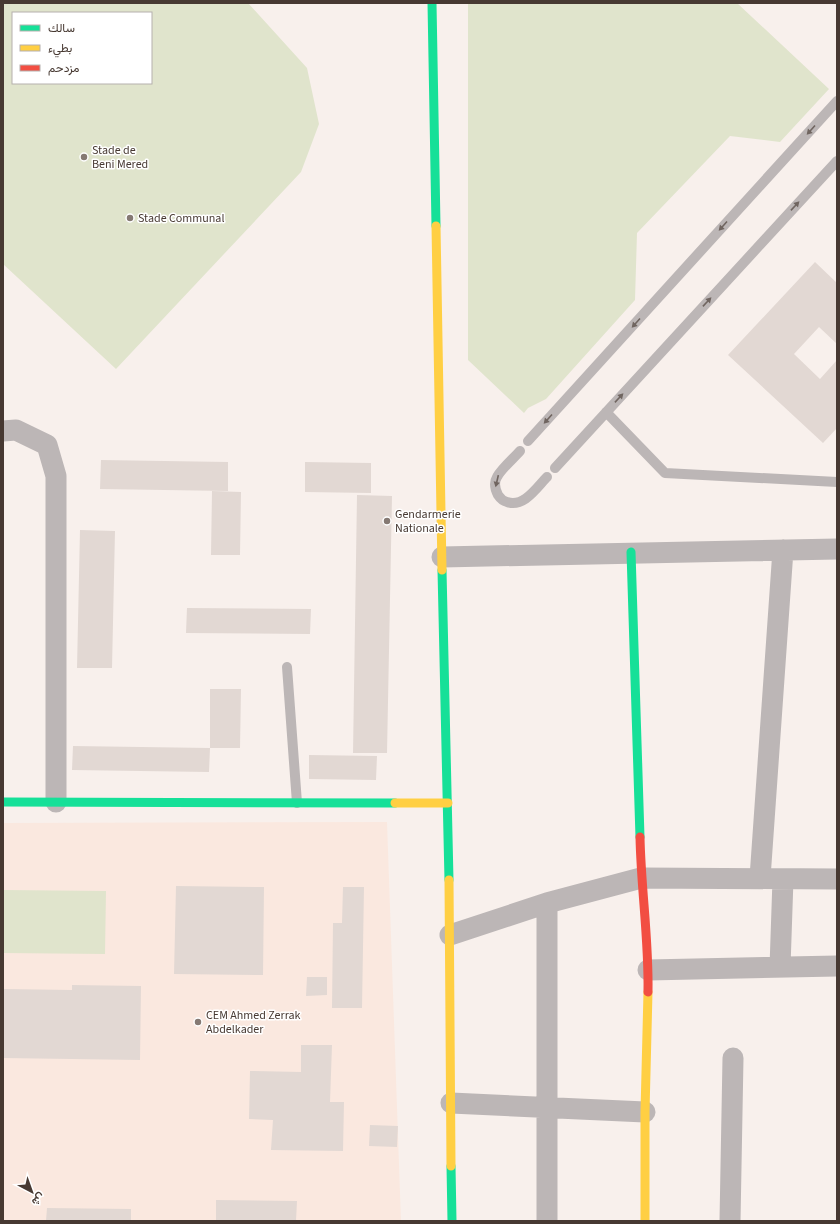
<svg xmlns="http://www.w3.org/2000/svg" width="840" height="1224" font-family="'Source Sans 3',Vazirmatn,sans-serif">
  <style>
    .built { fill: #fae8df }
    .green { fill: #e0e4cc; fill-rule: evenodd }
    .building { fill: #e2d8d3 }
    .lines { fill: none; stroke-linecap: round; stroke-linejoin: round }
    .lane { stroke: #bcb6b6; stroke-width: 10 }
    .street { stroke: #bcb6b6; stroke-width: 21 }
    .fast { stroke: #16e098; stroke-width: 9 }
    .slow { stroke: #ffcf43; stroke-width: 9 }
    .jam { stroke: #f24e42; stroke-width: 9 }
    .oneway { fill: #706560 }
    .poi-dot { fill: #857973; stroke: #fff; stroke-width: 1.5 }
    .labels { text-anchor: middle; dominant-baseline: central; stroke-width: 3; stroke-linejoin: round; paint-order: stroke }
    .poi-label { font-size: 12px; fill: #473932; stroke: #fff; text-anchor: start }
  </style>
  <rect width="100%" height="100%" fill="#f8f0ec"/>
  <!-- built -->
  <path class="built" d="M387,822L401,1221H3V823Z"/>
  <!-- green -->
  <path class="green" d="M3,3H248L307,68L319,124L301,172L116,369L3,264ZM13,13H151V83H13Z
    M468,3H737L829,89L780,142L730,136L637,233L635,300L546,399L528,408L524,413L468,360Z
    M3,890L106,891L105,954L3,953Z"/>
  <!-- building -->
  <path class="building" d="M815,262L837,283V344L819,327L794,354L820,379L837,360V428L823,443L728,355Z
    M101,460L228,462V491L100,489Z
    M305,462L371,463V493L305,492Z
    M212,491L241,492L240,555H211Z
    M357,495L392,496L387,753H353Z
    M80,530L115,531L112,668H77Z
    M187,608L311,609L310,634L186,633Z
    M210,689H241L240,748H210Z
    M73,746L210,748L209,772L72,770Z
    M309,755L377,756L376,780L309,779Z
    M176,886L264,887L263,975L174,974Z
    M343,887H364L362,1008H332L333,923H342Z
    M307,977H327V995L306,996Z
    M72,985L141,986L140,1060L3,1058V989L72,990Z
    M301,1045H332L330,1102H344L343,1151L271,1150L273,1120L249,1119L250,1071L301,1072Z
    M370,1125L398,1126L397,1147L369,1146Z
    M216,1200L297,1201L296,1221H216Z
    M47,1208L131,1209V1221H46Z"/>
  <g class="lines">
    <!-- lane -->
    <path class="lane" d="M606,412L665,473L837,482
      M528,441L837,101
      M520,451C514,458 502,468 497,477C494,482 495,489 498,495C500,498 503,501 507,502C524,508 537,487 547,477
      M555,468L837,161
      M287,667L297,803"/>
    <!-- street -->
    <path class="street" d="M3,431L16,430L47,445L56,476V802
      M442,557L837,549
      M760,878L783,550
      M450,935L547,903L641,878L837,879
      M780,967L783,879
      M648,970L837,966
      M451,1103L645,1112
      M547,1221V903
      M730,1221L733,1058"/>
    <!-- fast -->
    <path class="fast" d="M432,3L436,226
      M631,552L640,837
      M442,570L449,880
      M3,802L395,803
      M451,1166L452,1221"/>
    <!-- slow -->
    <path class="slow" d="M436,226L442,570
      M395,803H448
      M449,880L451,1166
      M645,1221V1112L648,992"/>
    <!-- jam -->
    <path class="jam" d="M640,837C641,889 649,940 648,992"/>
  </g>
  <!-- one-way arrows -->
  <defs><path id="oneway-solid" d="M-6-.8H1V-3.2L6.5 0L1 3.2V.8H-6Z"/></defs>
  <g class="oneway">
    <use href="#oneway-solid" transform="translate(811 130) rotate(132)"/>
    <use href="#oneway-solid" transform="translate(795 206) rotate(-47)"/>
    <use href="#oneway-solid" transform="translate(723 226) rotate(132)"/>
    <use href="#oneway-solid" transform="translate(707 302) rotate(-47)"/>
    <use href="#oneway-solid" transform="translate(636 323) rotate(132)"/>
    <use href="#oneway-solid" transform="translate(619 398) rotate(-47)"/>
    <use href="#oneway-solid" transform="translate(548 419) rotate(132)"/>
    <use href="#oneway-solid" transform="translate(497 481) rotate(103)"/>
  </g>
  <!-- markers -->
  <g class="poi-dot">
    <circle cx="84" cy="157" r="4"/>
    <circle cx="130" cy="218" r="4"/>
    <circle cx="387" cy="521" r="4"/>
    <circle cx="198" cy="1022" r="4"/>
  </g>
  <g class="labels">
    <!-- poi labels -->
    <g class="poi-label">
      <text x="92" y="150">Stade de<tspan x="92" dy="14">Beni Mered</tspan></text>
      <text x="138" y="218">Stade Communal</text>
      <text x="395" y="514">Gendarmerie<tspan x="395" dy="14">Nationale</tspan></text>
      <text x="206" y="1015">CEM Ahmed Zerrak<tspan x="206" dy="14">Abdelkader</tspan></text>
    </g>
  </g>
  <!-- border -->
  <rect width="840" height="1224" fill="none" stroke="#473932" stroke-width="8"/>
  <!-- legend -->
  <rect x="12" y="12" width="140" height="72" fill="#ffffff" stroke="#b5b0ad"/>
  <rect x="20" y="25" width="20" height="6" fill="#16e098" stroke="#b5b0ad"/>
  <text x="48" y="32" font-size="12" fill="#473932">سالك</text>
  <rect x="20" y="45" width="20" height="6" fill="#ffcf43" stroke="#b5b0ad"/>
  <text x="48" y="52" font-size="12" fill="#473932">بطيء</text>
  <rect x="20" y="65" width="20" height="6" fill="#f24e42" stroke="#b5b0ad"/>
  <text x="48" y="72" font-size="12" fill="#473932">مزدحم</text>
  <!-- north arrow -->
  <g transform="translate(32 1192) rotate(139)" stroke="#ffffff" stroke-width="3" paint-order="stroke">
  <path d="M0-3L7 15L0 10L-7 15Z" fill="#473932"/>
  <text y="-6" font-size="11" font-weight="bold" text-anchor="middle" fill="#473932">ش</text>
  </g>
</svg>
